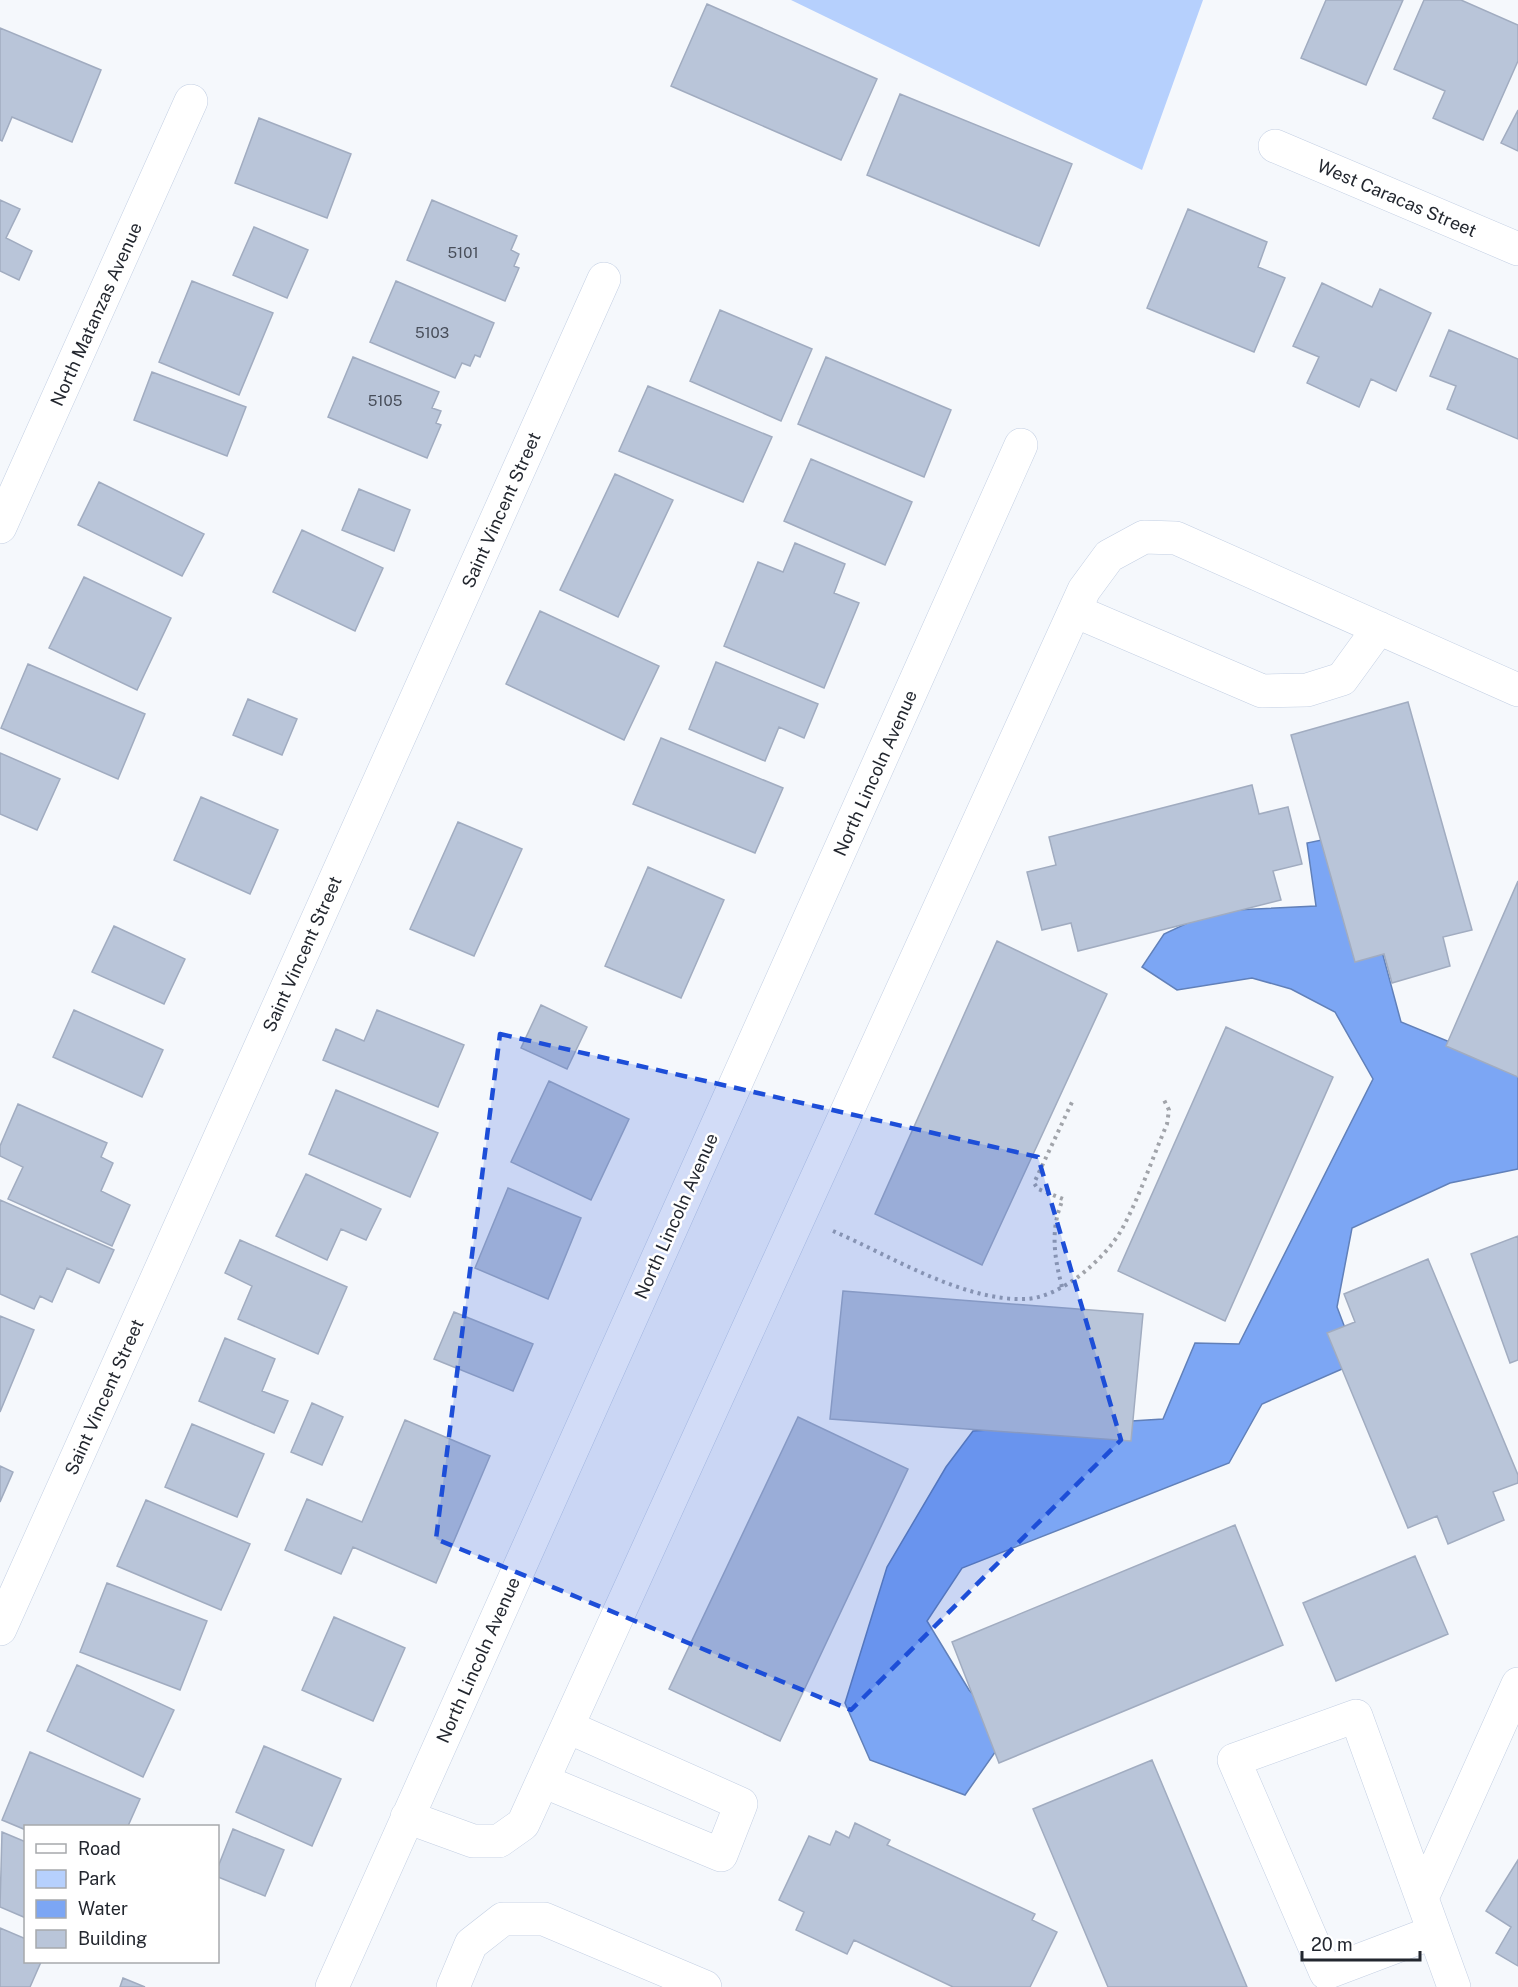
<svg xmlns="http://www.w3.org/2000/svg" width="1518" height="1987" font-family="'Public Sans',sans-serif">
  <style>
    .green { fill: #b6d0fd }
    .water { fill: #7ca6f4; stroke: #6180b9; stroke-width: 1.5 }
    .building { fill: #b9c5d9; stroke: #a1acc0; stroke-width: 1.5 }
    .lines { fill: none; stroke-linecap: round; stroke-linejoin: round }
    .minor-casing { stroke: #c3cfe3; stroke-width: 34 }
    .path { stroke: #a1a4aa; stroke-width: 4; stroke-dasharray: 3 4.5; stroke-linecap: butt }
    .minor { stroke: #fff; stroke-width: 33 }
    .marked { fill: #1d4ed8; fill-opacity: 0.2; stroke: #1d4ed8; stroke-width: 4.5; stroke-dasharray: 12 8; stroke-linejoin: round }
    .labels { text-anchor: middle; dominant-baseline: central; stroke-width: 5; stroke-linejoin: round; paint-order: stroke }
    .number-label { font-size: 15px; fill: #484e5a }
    .street-label { font-size: 18px; fill: #23272f; stroke: #fff }
  </style>
  <rect width="100%" height="100%" fill="#f5f8fc"/>
  <!-- green -->
  <path class="green" d="M791,0H1203L1142,170Z"/>
  <!-- water -->
  <path class="water" d="M1336,837L1366,892L1401,1022L1518,1070V1169L1450,1183L1352,1228L1337,1307L1358,1362L1262,1404L1229,1463L962,1568L927,1621L969,1690L999,1723L998,1748L965,1795L870,1760L845,1703L887,1567L946,1467L973,1431L1163,1419L1195,1343L1239,1344L1373,1079L1335,1012L1291,989L1252,978L1177,990L1142,967L1164,934L1213,911L1316,906L1307,843Z"/>
  <!-- building -->
  <path class="building" d="M1326,0H1403L1366,85L1301,58Z
    M1424,0H1461L1518,25V61L1483,140L1433,118L1445,91L1394,69Z
    M707,4L877,79L841,160L671,86Z
    M0,28L101,70L72,142L12,117L2,141L0,140Z
    M900,94L1072,164L1039,246L867,175Z
    M1518,110V151L1501,143Z
    M259,118L351,154L327,218L235,183Z
    M0,200L20,209L6,238L32,251L19,280L0,271Z
    M432,200L517,236L511,250L519,254L514,266L519,268L505,301L407,260Z
    M1188,209L1267,242L1258,267L1285,278L1254,352L1147,308Z
    M254,227L308,250L287,298L233,275Z
    M192,281L273,313L239,395L159,362Z
    M396,281L494,323L480,357L475,355L470,366L462,363L455,378L370,342Z
    M1322,283L1372,307L1380,289L1431,313L1396,391L1371,379L1359,407L1307,383L1319,357L1293,346Z
    M720,310L812,349L781,421L690,381Z
    M1449,330L1518,359V439L1447,409L1456,386L1430,376Z
    M353,357L439,392L432,408L441,411L436,423L441,425L427,458L328,417Z
    M826,357L951,410L924,477L798,424Z
    M152,372L246,407L227,456L134,420Z
    M648,386L772,437L743,502L619,451Z
    M811,459L912,502L885,565L784,521Z
    M615,474L673,500L618,617L560,590Z
    M99,482L204,534L182,576L78,525Z
    M359,489L410,510L394,551L342,530Z
    M302,530L383,568L355,631L273,592Z
    M795,543L845,564L834,593L859,603L824,688L724,646L758,562L783,572Z
    M84,577L171,618L137,690L49,648Z
    M540,611L659,666L624,740L506,684Z
    M716,662L818,704L804,738L779,727L765,761L689,729Z
    M28,664L145,714L118,779L1,728Z
    M248,699L297,719L282,755L233,735Z
    M1408,702L1472,930L1443,937L1450,966L1392,983L1384,954L1355,962L1291,735Z
    M661,738L783,788L755,853L633,804Z
    M0,753L60,779L37,830L0,814Z
    M1252,785L1259,814L1288,807L1302,864L1273,871L1281,900L1078,951L1071,923L1042,930L1027,872L1056,865L1049,837Z
    M201,797L278,830L250,894L174,860Z
    M458,822L522,849L474,956L410,929Z
    M648,867L724,900L681,998L605,966Z
    M1518,881V1077L1446,1046Z
    M114,926L185,959L164,1004L92,972Z
    M997,941L1107,994L982,1265L875,1214Z
    M541,1005L587,1027L567,1069L521,1048Z
    M74,1010L163,1050L142,1097L53,1057Z
    M377,1010L464,1045L438,1107L323,1060L336,1029L364,1041Z
    M1226,1027L1333,1077L1225,1321L1118,1271Z
    M549,1081L629,1119L591,1200L511,1162Z
    M336,1090L438,1133L410,1197L309,1154Z
    M18,1104L107,1143L101,1157L113,1163L101,1191L130,1205L112,1246L8,1199L23,1167L0,1156V1146Z
    M306,1174L381,1209L366,1240L341,1229L327,1260L276,1236Z
    M508,1188L581,1218L548,1299L475,1268Z
    M0,1200L114,1250L99,1283L67,1268L52,1302L40,1296L34,1309L0,1294Z
    M1518,1236V1360L1510,1363L1471,1254Z
    M240,1240L347,1287L318,1354L238,1319L252,1286L225,1273Z
    M1428,1259L1518,1475V1483L1493,1492L1504,1520L1448,1544L1437,1516L1408,1528L1327,1333L1355,1322L1344,1294Z
    M843,1291L1143,1314L1131,1441L830,1419Z
    M454,1312L533,1344L513,1391L434,1359Z
    M0,1316L34,1330L0,1412Z
    M225,1338L275,1359L262,1391L288,1401L274,1433L199,1401Z
    M312,1403L343,1417L322,1465L291,1452Z
    M798,1417L908,1469L780,1741L669,1689Z
    M405,1420L490,1456L436,1583L353,1547L341,1574L285,1550L307,1499L362,1522Z
    M192,1424L264,1454L237,1517L165,1487Z
    M0,1466L13,1472L0,1502Z
    M146,1500L250,1544L221,1610L117,1566Z
    M1235,1525L1283,1645L999,1763L952,1642Z
    M1415,1556L1448,1634L1336,1681L1303,1603Z
    M107,1583L207,1621L180,1690L80,1652Z
    M334,1617L405,1648L373,1721L302,1690Z
    M77,1665L174,1710L143,1777L47,1731Z
    M264,1746L341,1779L312,1846L236,1812Z
    M30,1752L140,1799L128,1826H26V1830L2,1820Z
    M1152,1760L1247,1987H1108L1033,1809Z
    M855,1823L890,1840L887,1845L1035,1914L1032,1920L1057,1932L1030,1987H953L854,1940L847,1954L796,1930L804,1912L779,1900L809,1836L830,1845L836,1831L849,1838Z
    M233,1829L284,1850L265,1896L218,1877V1867Z
    M2,1832L26,1842V1918L0,1907Z
    M1518,1860V1966L1496,1953L1511,1927L1486,1911Z
    M0,1928L26,1939V1962H41L30,1987H0Z
    M123,1978L145,1987H120Z"/>
  <g class="lines">
    <defs>
      <path id="minor" d="M1275,146L1518,249
        M0,527L191,101
        M1075,611L1262,691L1307,690L1342,679L1379,628
        M0,1629L604,279
        M543,1781L721,1855L741,1804L568,1727
        M407,1817L473,1841H499L523,1824L1084,590L1109,556L1144,537L1176,538L1518,690
        M1422,1898L1518,1684
        M1434,1932L1326,1973L1234,1760L1356,1716L1454,1987
        M332,1987L1021,445
        M453,1987L471,1944L503,1919H544L705,1987"/>
    </defs>
    <!-- minor casing -->
    <use href="#minor" class="minor-casing"/>
    <!-- path -->
    <path class="path" d="M833,1231C891,1256 962,1301 1025,1299C1061,1298 1105,1259 1122,1229C1140,1196 1152,1159 1167,1124L1169,1110L1163,1098
      M1062,1287C1054,1256 1050,1229 1063,1199L1038,1189L1034,1183L1073,1100"/>
    <!-- minor -->
    <use href="#minor" class="minor"/>
  </g>
  <!-- marked area -->
  <path class="marked" d="M500,1034L1038,1157L1121,1440L851,1710L436,1539Z"/>
  <g class="labels">
    <!-- number labels -->
    <g class="number-label">
      <text x="463" y="252">5101</text>
      <text x="432" y="332">5103</text>
      <text x="385" y="400">5105</text>
    </g>
    <!-- street labels -->
    <g class="street-label">
      <text transform="translate(1397 198) rotate(23)">West Caracas Street</text>
      <text transform="translate(96 314) rotate(-66)">North Matanzas Avenue</text>
      <text transform="translate(501 510) rotate(-66)">Saint Vincent Street</text>
      <text transform="translate(875 773) rotate(-66)">North Lincoln Avenue</text>
      <text transform="translate(302 954) rotate(-66)">Saint Vincent Street</text>
      <text transform="translate(676 1216) rotate(-66)">North Lincoln Avenue</text>
      <text transform="translate(104 1397) rotate(-66)">Saint Vincent Street</text>
      <text transform="translate(478 1660) rotate(-66)">North Lincoln Avenue</text>
    </g>
  </g>
  <!-- legend -->
  <rect x="24" y="1825" width="195" height="138" fill="#ffffff" stroke="#a7a9ac" stroke-width="1.5"/>
  <rect x="36" y="1844" width="30" height="9" fill="#ffffff" stroke="#a7a9ac" stroke-width="1.5"/>
  <text x="78" y="1855" font-size="18" fill="#23272f">Road</text>
  <rect x="36" y="1870" width="30" height="18" fill="#b6d0fd" stroke="#a7a9ac" stroke-width="1.5"/>
  <text x="78" y="1885" font-size="18" fill="#23272f">Park</text>
  <rect x="36" y="1900" width="30" height="18" fill="#7ca6f4" stroke="#a7a9ac" stroke-width="1.5"/>
  <text x="78" y="1915" font-size="18" fill="#23272f">Water</text>
  <rect x="36" y="1930" width="30" height="18" fill="#b9c5d9" stroke="#a7a9ac" stroke-width="1.5"/>
  <text x="78" y="1945" font-size="18" fill="#23272f">Building</text>
  <!-- scale -->
  <path d="M1302 1951v9h118v-9" fill="none" stroke="#23272f" stroke-width="3"/>
  <text x="1311" y="1951" font-size="18" fill="#23272f" stroke="#ffffff" stroke-width="4.5" paint-order="stroke">20 m</text>
</svg>
